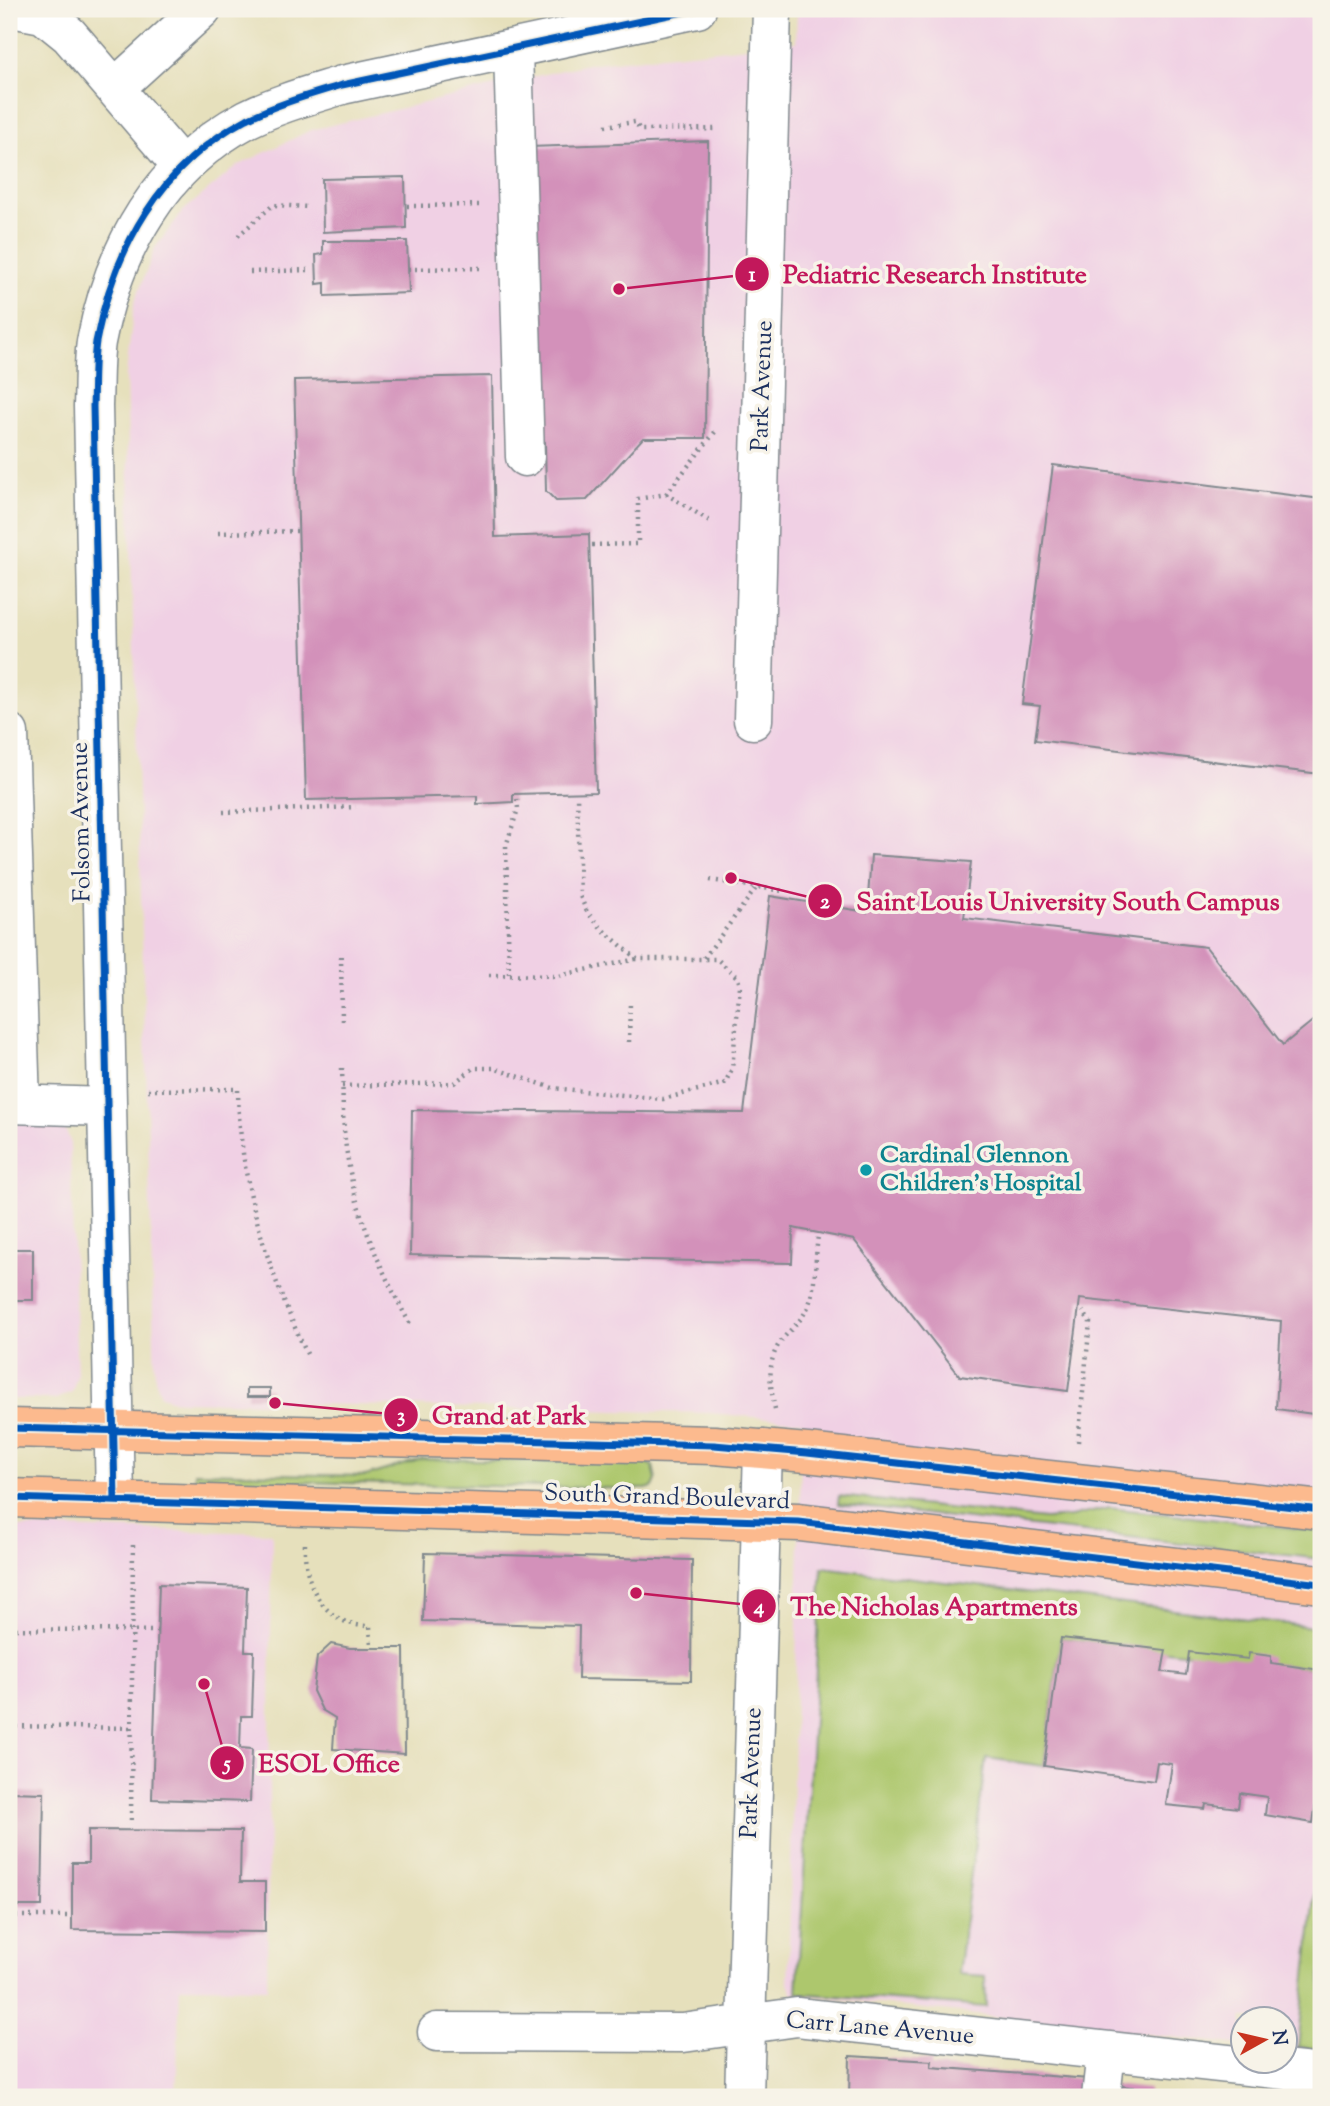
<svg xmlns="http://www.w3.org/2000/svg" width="1330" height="2106" font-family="'Sorts Mill Goudy',serif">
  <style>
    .built { fill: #f0d0e4 }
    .green { fill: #adc76d; stroke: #647b66; stroke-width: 2 }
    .building { fill: #d391ba }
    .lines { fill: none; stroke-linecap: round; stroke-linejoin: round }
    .minor-casing { stroke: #80888d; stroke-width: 41 }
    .major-casing { stroke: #80888d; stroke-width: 41 }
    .path { stroke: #80888d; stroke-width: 4.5; stroke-dasharray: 2 5; stroke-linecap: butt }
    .minor { stroke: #fff; stroke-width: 38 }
    .major { stroke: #fcba8e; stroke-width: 38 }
    .cycleway-casing { stroke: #f7f3e8; stroke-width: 11 }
    .cycleway { stroke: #0057b8; stroke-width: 7 }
    .culture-dot { fill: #0f9aa8; stroke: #f7f3e8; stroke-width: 2.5 }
    .labels { text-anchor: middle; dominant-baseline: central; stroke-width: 7; stroke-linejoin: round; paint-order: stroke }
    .street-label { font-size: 24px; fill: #1b2f5e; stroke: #f7f3e8 }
    .culture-label { font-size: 24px; font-weight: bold; fill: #0d838f; stroke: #f7f3e8; text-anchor: start }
    .leader { fill: none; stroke: #c2185b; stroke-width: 2.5 }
    .callout-dot { fill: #c2185b; stroke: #f7f3e8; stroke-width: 2.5 }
    .mark-label { font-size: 21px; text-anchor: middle; font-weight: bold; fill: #fff }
    .callout-label { font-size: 26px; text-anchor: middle; font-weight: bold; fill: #c2185b; stroke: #f7f3e8; stroke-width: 7; stroke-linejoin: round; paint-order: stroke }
  </style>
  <rect width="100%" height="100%" fill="#f7f3e8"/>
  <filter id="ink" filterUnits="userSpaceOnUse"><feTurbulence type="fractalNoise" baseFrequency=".0143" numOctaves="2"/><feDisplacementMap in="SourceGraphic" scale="14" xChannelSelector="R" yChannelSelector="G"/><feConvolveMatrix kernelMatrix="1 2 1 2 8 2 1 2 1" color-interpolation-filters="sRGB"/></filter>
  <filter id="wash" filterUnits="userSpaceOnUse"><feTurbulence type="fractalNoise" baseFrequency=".00686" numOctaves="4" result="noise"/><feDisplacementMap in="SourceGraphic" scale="28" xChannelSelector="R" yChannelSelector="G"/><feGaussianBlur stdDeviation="1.57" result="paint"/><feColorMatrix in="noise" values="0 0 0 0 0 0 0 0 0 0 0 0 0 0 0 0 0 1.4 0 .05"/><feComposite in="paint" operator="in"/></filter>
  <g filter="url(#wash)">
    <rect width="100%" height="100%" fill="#e6e0bc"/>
    <!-- built -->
    <path class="built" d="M797,9H1321V2054L1285,2050L1284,2018H1242V2045L793,1994L788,1984L802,1421L708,1413L183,1401L170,1400L161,1395L155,1379L126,376L134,304L155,248L183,211L237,166L311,130L587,64L796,42Z
      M9,1117L52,1118L64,1126L70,1141L77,1376L72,1392L56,1399H9Z
      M9,1527L272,1533L267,1988L180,1987L176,2097H9Z"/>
    <!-- green -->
    <path class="green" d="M422,1459L646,1463L653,1466L656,1480L653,1487L646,1489L195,1480V1472L366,1476Z
      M839,1496L1045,1519L1071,1517L1109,1508L1321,1531V1559L838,1504Z
      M822,1567L1321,1628V1670L1061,1638L1044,1766L986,1758L958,1974L985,1976L986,2007L797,1993Z
      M1321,1842V2049L1298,2047Z"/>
    <g id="blocks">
      <!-- building -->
      <path class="building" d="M708,141L705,438H643L587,500L556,501L546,491L545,442L535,432L529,147Z
        M405,177L406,228L323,232L322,179Z
        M323,241H407L409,293L325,296V283L317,284L316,255L323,254Z
        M492,376L495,537L589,534L596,792L513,794V802L477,804V796L306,800L294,380Z
        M1053,465L1321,499V774L1035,740L1040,706L1022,704Z
        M871,855L971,862L964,918L1206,947L1283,1045L1321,1014V1415L1276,1409L1281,1321L1080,1299L1068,1391L960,1376L854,1240L793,1228L792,1263L410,1255L412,1110L744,1113L770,896L867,912Z
        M9,1249H33V1300H9Z
        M247,1388H270V1397H247Z
        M425,1553L692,1560L691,1681L578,1679L579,1626L423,1621Z
        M159,1584L247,1587L245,1651H254L252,1716H241L240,1748L252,1749L250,1802L152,1799Z
        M1061,1638L1166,1650L1162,1672L1186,1675L1189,1652L1248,1659L1249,1653L1271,1656V1663L1321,1670V1767L1313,1823L1265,1815L1267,1797L1240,1793L1238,1808L1206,1804L1205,1809L1166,1805L1172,1764L1157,1762L1154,1781L1044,1766Z
        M331,1644L350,1648H404L405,1754L333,1749L335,1718L322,1710L313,1691L317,1657Z
        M9,1792L44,1793L42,1906H9Z
        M88,1830L241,1831L240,1882H265V1932L72,1930V1863H88Z
        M850,2056L932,2061L931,2067L1089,2079L1087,2097H849Z
        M1112,2085L1149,2089V2097H1111Z"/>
    </g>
  </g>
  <g filter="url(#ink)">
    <use href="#blocks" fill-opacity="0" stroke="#80888d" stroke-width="2"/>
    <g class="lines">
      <defs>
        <path id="minor" d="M17,9L43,14L69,35L182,167
          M513,50L525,457
          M116,87L202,9
          M753,720L772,9
          M9,733L21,1104
          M9,1104L107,1107
          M115,1500L93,406C94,385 93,362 96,342C114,249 160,165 247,119C277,104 310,95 342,85L697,9
          M437,2032L683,2033L797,2017L1321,2074
          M744,2097L763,1449
          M1101,2097L1106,2052"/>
        <path id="major" d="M9,1428L714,1445L807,1453L1321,1510
          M9,1498L799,1522L1321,1584"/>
      </defs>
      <!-- minor casing -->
      <use href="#minor" class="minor-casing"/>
      <!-- major casing -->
      <use href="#major" class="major-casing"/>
      <!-- path -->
      <path class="path" d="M605,126L635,122L640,130L717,129
        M407,206L482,205
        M238,236L273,205L309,207
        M408,269L484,268
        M250,272L309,270
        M666,494L715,432
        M218,533L299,531
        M592,545L638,544V499L666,494L713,523
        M223,812L356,807
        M710,880L783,891
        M341,956L342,1022
        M704,958L757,887
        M509,974L506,846L518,809L517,797
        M489,975L557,976L637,959
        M629,1042L630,1002
        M342,1068C343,1097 342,1125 347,1154C355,1214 381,1271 410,1324
        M342,1086L454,1083L474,1068H493L553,1088L663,1099L725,1083L732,1069L740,986L738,978L717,959H637L603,930L587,912L580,896L577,796
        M148,1090L238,1089C239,1182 268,1272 308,1356
        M775,1409C770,1385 766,1362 781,1341C790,1329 801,1322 808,1307C816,1287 815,1258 818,1236
        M1078,1442L1090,1322L1083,1311
        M305,1544C303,1585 325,1627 370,1626L371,1646
        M9,1629L157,1631
        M9,1726L131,1728
        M131,1820L133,1540
        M9,1916H71"/>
      <!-- minor -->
      <use href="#minor" class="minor"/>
      <!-- major -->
      <use href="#major" class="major"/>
      <defs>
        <path id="cycleway" d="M9,1428L714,1445L807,1453L1321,1510
          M9,1498L799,1522L1321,1584
          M115,1500L93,406C94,385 93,362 96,342C114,249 160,165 247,119C277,104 310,95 342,85L697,9"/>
      </defs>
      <!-- cycleway casing -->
      <use href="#cycleway" class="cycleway-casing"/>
      <!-- cycleway -->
      <use href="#cycleway" class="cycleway"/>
    </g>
  </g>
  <!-- markers -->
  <circle class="culture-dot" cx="866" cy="1170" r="7"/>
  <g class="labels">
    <!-- street labels -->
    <g class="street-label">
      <text transform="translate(763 386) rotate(-88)">Park Avenue</text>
      <text transform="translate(82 822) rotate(-91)">Folsom Avenue</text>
      <text transform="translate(667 1498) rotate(2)">South Grand Boulevard</text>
      <text transform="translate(752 1773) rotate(-88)">Park Avenue</text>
      <text transform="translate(880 2029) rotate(5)">Carr Lane Avenue</text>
    </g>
    <!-- culture labels -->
    <g class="culture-label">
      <text x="880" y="1156">Cardinal Glennon<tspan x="880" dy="28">Children's Hospital</tspan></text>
    </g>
  </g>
  <!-- callouts -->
  <path class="leader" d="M619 289L752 274M731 878L825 901M275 1403L401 1415M636 1593L759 1606M204 1684L227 1763"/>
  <g class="callout-dot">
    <circle cx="619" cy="289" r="7"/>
    <circle cx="731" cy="878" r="7"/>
    <circle cx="275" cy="1403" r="7"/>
    <circle cx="636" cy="1593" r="7"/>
    <circle cx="204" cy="1684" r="7"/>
    <circle cx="752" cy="274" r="18"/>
    <circle cx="825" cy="901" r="18"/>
    <circle cx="401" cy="1415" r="18"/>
    <circle cx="759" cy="1606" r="18"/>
    <circle cx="227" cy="1763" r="18"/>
  </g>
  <g class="mark-label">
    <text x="752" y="281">1</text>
    <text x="825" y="908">2</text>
    <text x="401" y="1422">3</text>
    <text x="759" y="1613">4</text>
    <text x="227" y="1770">5</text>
  </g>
  <g class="callout-label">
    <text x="935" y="283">Pediatric Research Institute</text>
    <text x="1068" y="910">Saint Louis University South Campus</text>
    <text x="509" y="1424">Grand at Park</text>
    <text x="934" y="1615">The Nicholas Apartments</text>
    <text x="329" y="1772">ESOL Office</text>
  </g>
  <!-- margin -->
  <rect width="1330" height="2106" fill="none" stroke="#f7f3e8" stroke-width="35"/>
  <!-- north arrow -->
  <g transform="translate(1264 2040) rotate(82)"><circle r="33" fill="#f7f3e8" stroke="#9fa5b1" stroke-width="2"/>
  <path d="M0-5L12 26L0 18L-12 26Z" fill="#c8321e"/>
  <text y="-10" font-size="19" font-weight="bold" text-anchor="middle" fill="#1b2f5e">N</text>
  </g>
</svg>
